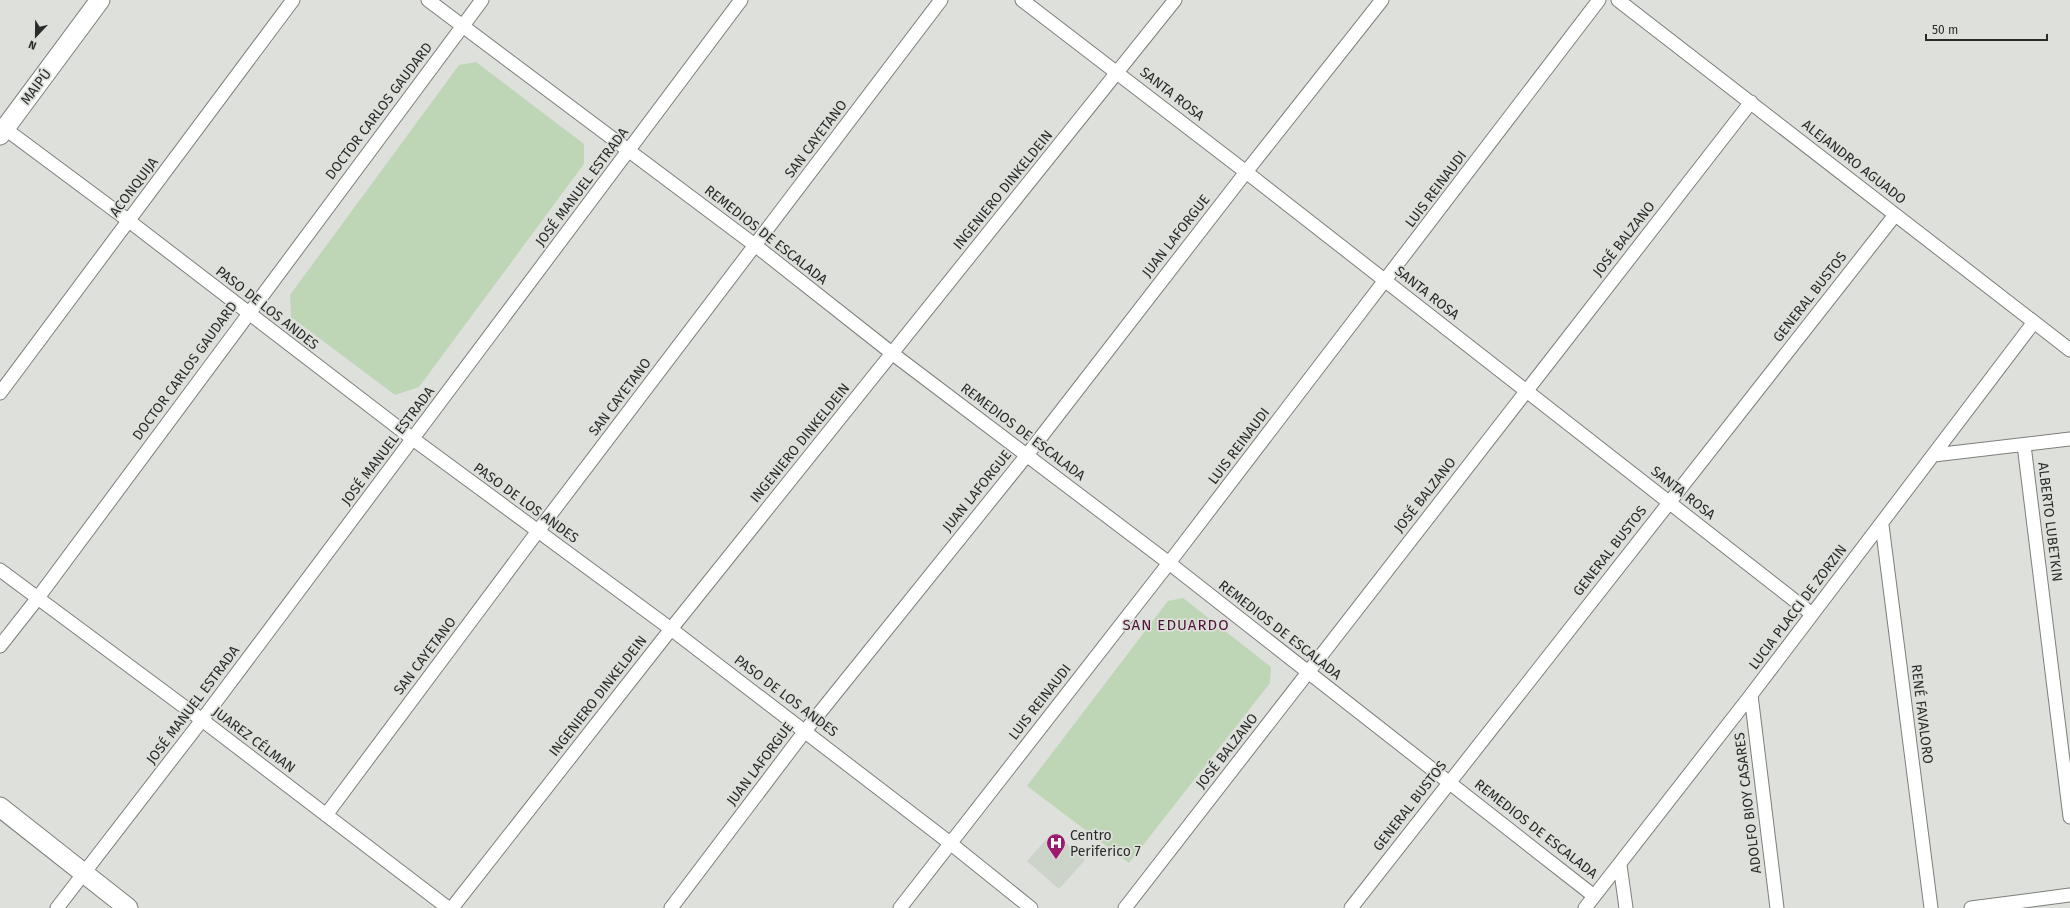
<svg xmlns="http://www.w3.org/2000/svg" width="2070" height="908" font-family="'Fira Sans',sans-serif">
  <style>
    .built { fill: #ccd4c9 }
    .green { fill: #bfd6b6 }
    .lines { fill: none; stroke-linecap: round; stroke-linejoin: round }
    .street-casing { stroke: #7c7f7a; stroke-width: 15 }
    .secondary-casing { stroke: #7c7f7a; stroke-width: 21 }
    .street { stroke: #fff; stroke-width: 13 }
    .secondary { stroke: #fff; stroke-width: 19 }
    .labels { text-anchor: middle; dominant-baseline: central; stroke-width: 3.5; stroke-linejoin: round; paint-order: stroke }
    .street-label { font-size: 14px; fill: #2a2c2a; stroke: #dde0db }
    .poi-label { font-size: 14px; fill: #2a2c2a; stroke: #dde0db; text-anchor: start }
    .neighbourhood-label { font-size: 15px; letter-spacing: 1px; fill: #501339; stroke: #dde0db }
  </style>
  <rect width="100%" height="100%" fill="#dde0db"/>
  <!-- built -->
  <path class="built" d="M1053,832L1085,860L1059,889L1027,861Z"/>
  <!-- green -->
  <path class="green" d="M476,62L584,144V164L419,387L395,395L291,317L290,295L459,65Z
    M1183,598L1271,667L1270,683L1129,863L1027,786L1168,601Z"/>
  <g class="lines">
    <defs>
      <path id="street" d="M428,0L756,246L893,354L1169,563L1594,896
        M1022,0L1246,172L1812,614
        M1618,0L2070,350
        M0,125L129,221L413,439L671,629L950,843L1031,908
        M0,393L293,0
        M2024,445L2070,817
        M1934,455L2070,439
        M1882,525L1931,908
        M0,570L202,720L448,908
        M0,646L37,599L482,0
        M1751,695L1777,908
        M326,815L538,531L941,0
        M1620,865L1626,908
        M57,908L202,720L741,0
        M452,908L671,629L1175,0
        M671,908L805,731L1027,455L1246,172L1382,0
        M900,908L1169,563L1599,0
        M1125,908L1751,102
        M1351,908L1895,215
        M1585,908L1751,695L2034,322
        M1971,908L2070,895"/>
      <path id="secondary" d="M0,135L100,0
        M0,807L128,908"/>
    </defs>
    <!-- street casing -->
    <use href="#street" class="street-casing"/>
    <!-- secondary casing -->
    <use href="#secondary" class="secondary-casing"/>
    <!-- street -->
    <use href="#street" class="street"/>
    <!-- secondary -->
    <use href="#secondary" class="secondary"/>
  </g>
  <!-- icons -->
  <defs>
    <symbol id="hospital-pin" viewBox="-11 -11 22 30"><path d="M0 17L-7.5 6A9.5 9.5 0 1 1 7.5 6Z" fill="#9c1b6f" stroke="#dde0db"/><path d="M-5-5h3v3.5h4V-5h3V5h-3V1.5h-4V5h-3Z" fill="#fff"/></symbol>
  </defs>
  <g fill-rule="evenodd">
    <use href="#hospital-pin" x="1045" y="832" width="22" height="30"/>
  </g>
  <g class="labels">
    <!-- street labels -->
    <g class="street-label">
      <text transform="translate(36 87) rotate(-53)">MAIPÚ</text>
      <text transform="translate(1172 94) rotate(38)">SANTA ROSA</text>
      <text transform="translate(379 111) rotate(-53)">DOCTOR CARLOS GAUDARD</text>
      <text transform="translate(816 139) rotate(-53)">SAN CAYETANO</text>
      <text transform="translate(1854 162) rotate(38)">ALEJANDRO AGUADO</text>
      <text transform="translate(134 187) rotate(-53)">ACONQUIJA</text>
      <text transform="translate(582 187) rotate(-53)">JOSÉ MANUEL ESTRADA</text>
      <text transform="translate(1436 189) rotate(-53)">LUIS REINAUDI</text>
      <text transform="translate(1003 190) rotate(-51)">INGENIERO DINKELDEIN</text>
      <text transform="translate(766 235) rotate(38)">REMEDIOS DE ESCALADA</text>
      <text transform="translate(1176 236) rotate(-52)">JUAN LAFORGUE</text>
      <text transform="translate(1624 239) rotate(-52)">JOSÉ BALZANO</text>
      <text transform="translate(1427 293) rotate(38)">SANTA ROSA</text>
      <text transform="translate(1810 297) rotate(-52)">GENERAL BUSTOS</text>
      <text transform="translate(267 308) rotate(38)">PASO DE LOS ANDES</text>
      <text transform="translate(185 371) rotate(-54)">DOCTOR CARLOS GAUDARD</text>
      <text transform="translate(620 397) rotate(-53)">SAN CAYETANO</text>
      <text transform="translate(1023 432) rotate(37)">REMEDIOS DE ESCALADA</text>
      <text transform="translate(800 443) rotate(-51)">INGENIERO DINKELDEIN</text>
      <text transform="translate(388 446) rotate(-53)">JOSÉ MANUEL ESTRADA</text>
      <text transform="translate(1239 446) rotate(-53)">LUIS REINAUDI</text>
      <text transform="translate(977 491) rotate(-51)">JUAN LAFORGUE</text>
      <text transform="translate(1683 493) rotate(38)">SANTA ROSA</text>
      <text transform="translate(1425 495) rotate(-52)">JOSÉ BALZANO</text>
      <text transform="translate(526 503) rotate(36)">PASO DE LOS ANDES</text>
      <text transform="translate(2050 522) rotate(83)">ALBERTO LUBETKIN</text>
      <text transform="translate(1610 551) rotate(-52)">GENERAL BUSTOS</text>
      <text transform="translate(1798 607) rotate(-53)">LUCIA PLACCI DE ZORZIN</text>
      <text transform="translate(1280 630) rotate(38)">REMEDIOS DE ESCALADA</text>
      <text transform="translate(425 656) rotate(-53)">SAN CAYETANO</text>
      <text transform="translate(598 696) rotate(-52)">INGENIERO DINKELDEIN</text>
      <text transform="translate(786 696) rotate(37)">PASO DE LOS ANDES</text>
      <text transform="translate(1040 702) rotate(-52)">LUIS REINAUDI</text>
      <text transform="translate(193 705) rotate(-53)">JOSÉ MANUEL ESTRADA</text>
      <text transform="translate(1922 714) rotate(83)">RENÉ FAVALORO</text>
      <text transform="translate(254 740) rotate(37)">JUAREZ CÉLMAN</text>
      <text transform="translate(1227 751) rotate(-52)">JOSÉ BALZANO</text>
      <text transform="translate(760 764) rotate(-53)">JUAN LAFORGUE</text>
      <text transform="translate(1748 803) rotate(-97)">ADOLFO BIOY CASARES</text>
      <text transform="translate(1410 806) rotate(-52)">GENERAL BUSTOS</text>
      <text transform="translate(1536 829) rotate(38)">REMEDIOS DE ESCALADA</text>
    </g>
    <!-- poi labels -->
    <g class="poi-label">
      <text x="1070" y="835">Centro<tspan x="1070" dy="16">Periferico 7</tspan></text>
    </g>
    <!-- neighbourhood labels -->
    <g class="neighbourhood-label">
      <text x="1176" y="625">SAN EDUARDO</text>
    </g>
  </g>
  <!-- north arrow -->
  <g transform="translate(36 36) rotate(202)" stroke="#dde0db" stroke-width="3" paint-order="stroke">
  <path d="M0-3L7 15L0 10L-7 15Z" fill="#2a2c2a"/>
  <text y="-6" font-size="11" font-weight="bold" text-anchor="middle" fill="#2a2c2a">N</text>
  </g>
  <!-- scale -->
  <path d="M1926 34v6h121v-6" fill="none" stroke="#2a2c2a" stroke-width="2"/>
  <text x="1932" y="34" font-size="12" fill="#2a2c2a" stroke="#dde0db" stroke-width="3" paint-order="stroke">50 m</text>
</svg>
